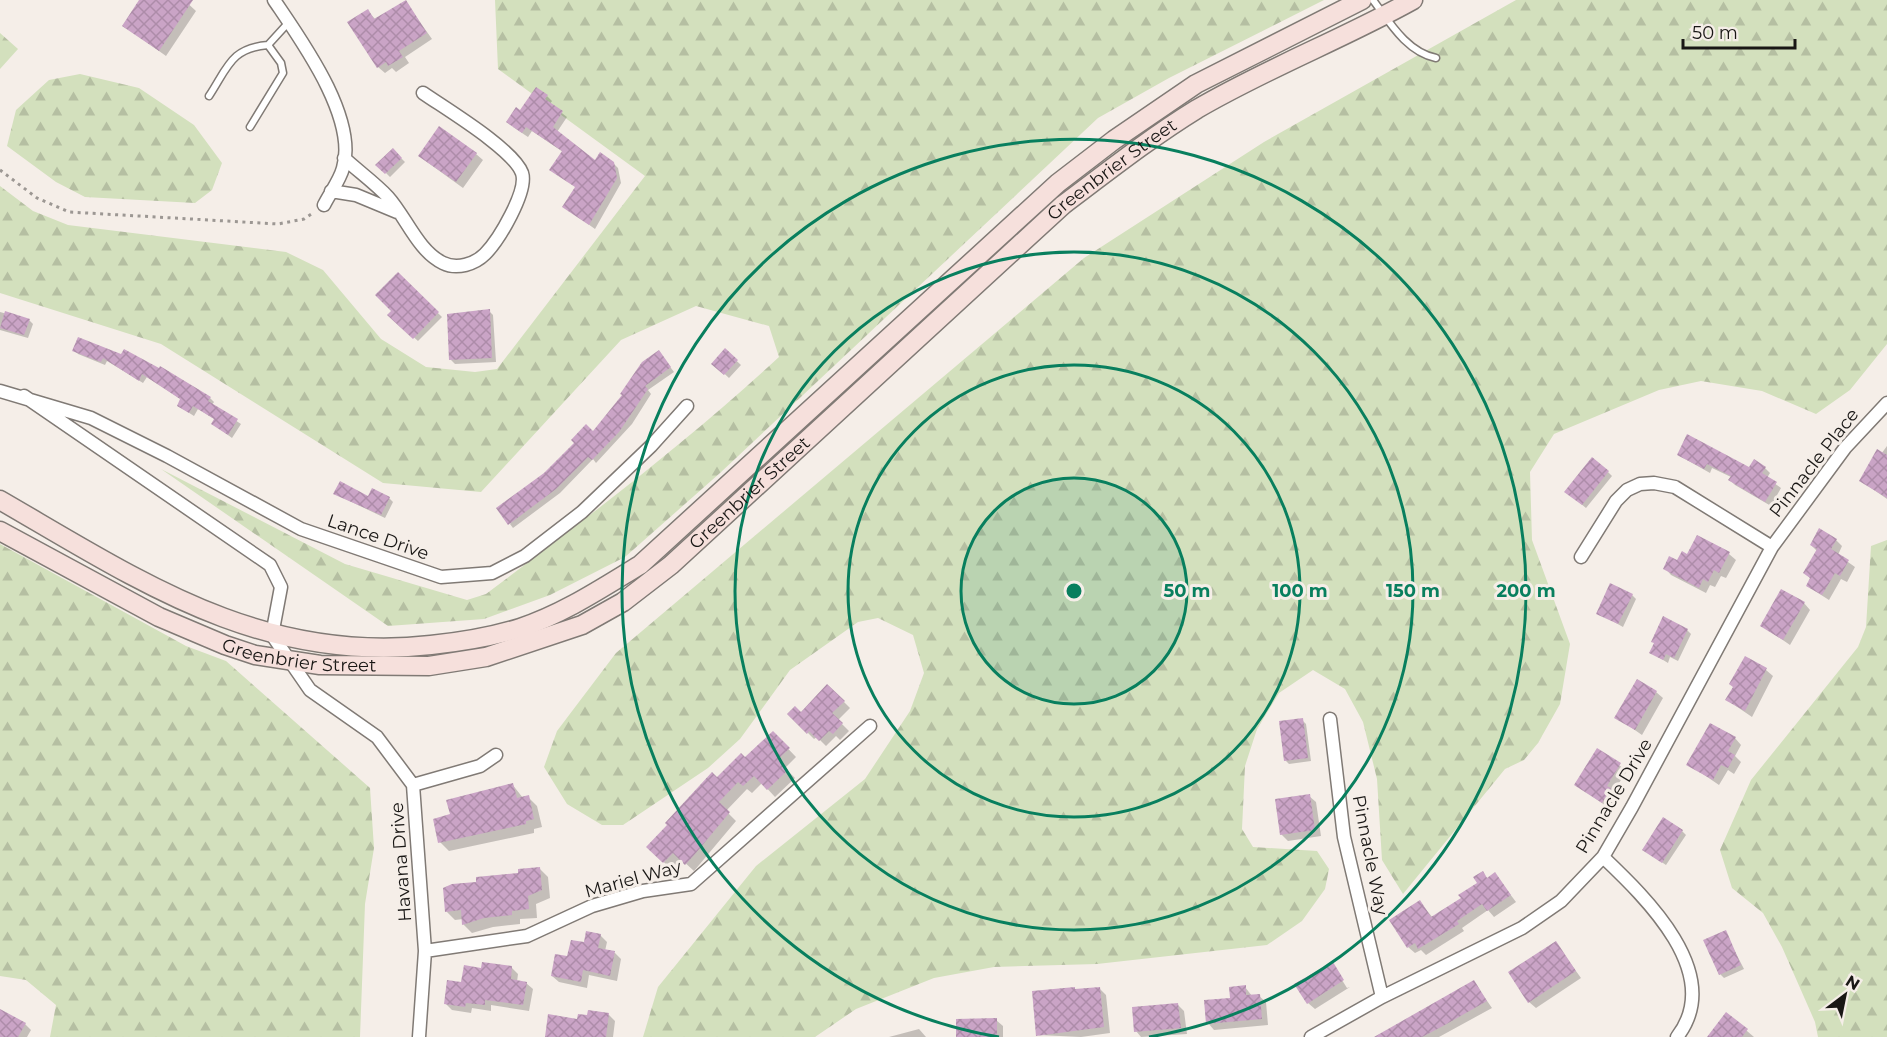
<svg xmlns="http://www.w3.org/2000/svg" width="1887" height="1037" font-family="Montserrat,sans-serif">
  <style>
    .forest { fill: url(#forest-firs) }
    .shadow { fill: #0003 }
    .building { fill: url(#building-cross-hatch) }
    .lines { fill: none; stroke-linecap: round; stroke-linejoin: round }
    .service-casing { stroke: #807a75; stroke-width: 9 }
    .minor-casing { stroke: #807a75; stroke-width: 15 }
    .secondary-casing { stroke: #807a75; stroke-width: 21 }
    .path { stroke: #9c9793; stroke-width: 3; stroke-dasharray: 3 4.5; stroke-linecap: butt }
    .service { stroke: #fff; stroke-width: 6 }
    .minor { stroke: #fff; stroke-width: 12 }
    .secondary { stroke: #f6e0dc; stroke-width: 18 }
    .ring { fill: none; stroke: #087f5e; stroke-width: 3 }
    .labels { text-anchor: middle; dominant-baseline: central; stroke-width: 6; stroke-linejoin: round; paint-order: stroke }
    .street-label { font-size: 18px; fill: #191715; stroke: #f5eee8 }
    .centre { fill: #087f5e; stroke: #f5eee8; stroke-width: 3 }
    .ring-label { font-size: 18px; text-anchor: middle; font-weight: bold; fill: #087f5e; stroke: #f5eee8; stroke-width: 6; stroke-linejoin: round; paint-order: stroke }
  </style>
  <defs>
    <pattern id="forest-firs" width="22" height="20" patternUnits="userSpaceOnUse" patternTransform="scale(1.5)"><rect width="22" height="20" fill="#d3e0bd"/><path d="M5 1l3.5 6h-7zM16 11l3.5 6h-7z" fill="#b5bfa2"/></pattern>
    <pattern id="building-cross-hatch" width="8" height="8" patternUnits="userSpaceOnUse" patternTransform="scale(1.5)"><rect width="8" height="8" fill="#caa4c6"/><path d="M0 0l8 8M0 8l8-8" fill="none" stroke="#ad8ca9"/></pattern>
  </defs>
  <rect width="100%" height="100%" fill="#f5eee8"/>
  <!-- forest -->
  <path class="forest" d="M495,0H1324L1169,78L1098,118L720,473L625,557L550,595L484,619L388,626L161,469L345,564L467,600L486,594C587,518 686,443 779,357L769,326L696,306L621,340L481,492L383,483L161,344L0,293V186L33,211L68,225L286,252L323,270L381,339L426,367L475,372L497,369L645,176L498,69Z
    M1516,0H1887V344L1850,390L1816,414L1762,391L1701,381L1659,390L1554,434L1530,472L1532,540L1570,644L1560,704L1538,743L1524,760L1505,769L1403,894L1382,860L1377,779L1363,722L1345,689L1313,670L1279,693L1257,729L1245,766L1242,829L1253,847L1317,851L1329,869L1325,889L1302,921L1267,945L1097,964L994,967L934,978L856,1009L815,1037H643L658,987L756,866L865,779L910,711L924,673L913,635L878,618L858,622L790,670L740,739L708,768L623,825H602L567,804L544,767L557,731L616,653L1084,258L1264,142Z
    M0,33L18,49L0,69Z
    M80,74L139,88L194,125L222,163L212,190L195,203L85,197L56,182L7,146L16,110L49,80Z
    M1887,540V1037H1818L1815,1022L1782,947L1763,913L1732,888L1720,850L1751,780L1858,647L1866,627L1871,546Z
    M0,544L186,646L226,661L370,788L374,848L365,904L360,1037H50L56,1005L26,980L0,976Z"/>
  <!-- shadow -->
  <path class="shadow" d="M141,0H184L196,11L166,56L124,26Z
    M405,1L432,39L405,57L409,63L396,72L392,68L385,73L378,67L368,11L376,20Z
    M547,96L552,101L550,104L567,117L557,132L595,162L613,163L618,168L621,183L595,229L564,207L577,188L563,152L532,131L528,137L513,127L521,112Z
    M393,150L405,162L390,177L378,165Z
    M476,154L483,160L463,188L427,162Z
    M398,274L442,317L418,341L389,315L393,311Z
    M489,311L493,315L496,362L455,364L451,360Z
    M0,312L29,320L33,324L28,338L0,330Z
    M79,339L210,398L214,402L212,405L241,424L232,438L213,424L216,420L198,409L194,416L183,409L179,405L182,400L147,377L143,383L107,361L105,365L78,354L74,350Z
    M725,350L741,365L729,378L713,363Z
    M662,356L674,372L648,390L651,394L632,424L596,463L593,459L560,493L513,528L510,524L545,474L576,443L593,434Z
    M1887,446V499L1861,481Z
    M1678,455L1750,469L1765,468L1770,473L1767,478L1781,488L1771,506L1735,485L1730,480L1731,477L1712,468L1710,473Z
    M1608,472L1612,476L1586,508L1570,495Z
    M335,494L389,498L393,502L385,518Z
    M1836,540L1842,546L1838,555L1855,567L1847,582L1841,579L1829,600L1807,586L1811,579L1805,573L1817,551L1811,545Z
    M1729,554L1736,560L1726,578L1721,576L1715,587L1710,585L1706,593L1671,575L1665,568L1678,562Z
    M1632,595L1636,599L1623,627L1598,613Z
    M1804,603L1810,610L1790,645L1762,626Z
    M1687,630L1691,634L1678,661L1670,657L1668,663L1650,652Z
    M1766,670L1773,676L1752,717L1727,700L1734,687Z
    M828,686L850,708L838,720L849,731L840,740L836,736L826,746L817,737L814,739L789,714H801Z
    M1656,692L1663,698L1642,735L1616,717Z
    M1302,720L1306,724L1311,761L1289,764L1285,760Z
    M773,733L796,757L785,768L795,778L775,797L762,783L752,793L747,789L726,811L736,821L694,871L682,860L672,870L648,847L717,779L745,759Z
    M1735,738L1741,745L1735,756L1741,762L1734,774L1728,770L1719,785L1688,764Z
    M1598,750L1627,771L1613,792L1617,796L1609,808L1576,785Z
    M512,784L523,798L528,797L537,806L542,827L534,829V833L449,851L440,842L451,816Z
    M1309,796L1316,802L1321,836L1288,841L1281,834Z
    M1682,831L1686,835L1666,865L1648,853Z
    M539,868L548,877L550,898L536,904L537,918L520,919V924L493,927L472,933L463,924V919L455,920L446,911L478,883Z
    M1482,873L1488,879L1495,874L1516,902L1494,917L1488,910L1462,928L1464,931L1426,955L1421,950L1415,953L1408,947L1420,902L1433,918L1463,899L1479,883Z
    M1725,932L1744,969L1724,978L1720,974Z
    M600,935L607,942L605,951L615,953L621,959L617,981L589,975L587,988L559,982L552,976L585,944Z
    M1556,943L1581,978L1536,1008L1529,1002Z
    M1332,964L1347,988L1350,987L1315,1009L1308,1003Z
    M512,968L518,974L517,982L526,983L533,989L529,1011L491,1005V1011L472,1008L471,1013L452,1010L445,1003L462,984Z
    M1474,982L1492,1008L1439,1037H1377Z
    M1245,987L1252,996H1259L1266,1002L1268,1025L1214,1030L1208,1023Z
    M1099,988L1106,995L1110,1033L1081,1037L1038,1035L1076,991Z
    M1178,1005L1184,1011L1187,1034L1141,1037L1136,1031Z
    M0,1010L25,1024L31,1030L27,1037H0Z
    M608,1014L615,1021L613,1037H546L578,1020Z
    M1727,1014L1747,1031L1754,1037H1709Z
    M996,1020L1003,1026V1037H958Z
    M919,1029L926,1037H889Z"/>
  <!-- building -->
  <path class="building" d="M139,0H193L159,51L122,26Z
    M406,0L427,33L399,51L403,57L388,66L386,62L377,68L347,22L368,9L374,19Z
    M536,87L548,95L545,99L563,111L553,127L595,160L600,152L614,162L617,178L589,225L562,207L575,187L549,170L562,151L526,127L522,133L506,122L516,107L520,110Z
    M439,126L477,153L456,182L418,156Z
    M393,148L402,158L385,174L375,165Z
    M398,272L439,312L413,339L387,315L391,311L375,295Z
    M490,309L492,358L449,360L447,314Z
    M5,311L30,319L24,335L0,328Z
    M78,337L121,354L124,349L159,368L160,366L211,397L208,401L238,419L228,435L211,424L214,419L193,406L189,413L177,406L180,399L142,374L139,381L103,358L101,362L72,351Z
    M725,348L738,360L724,375L711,364Z
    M659,350L671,367L645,386L648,389L619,432L592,460L588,457L556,489L508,525L496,508L544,473L574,443L571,440L586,424L593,431L622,395L620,394L642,362Z
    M1687,434L1749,467L1754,459L1766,467L1762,473L1777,482L1765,502L1728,480L1731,476L1707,464L1704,469L1677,455Z
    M1877,449L1887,455V498L1859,481Z
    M1592,457L1609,471L1582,505L1564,492Z
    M340,481L368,496L372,488L390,497L381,515L333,494Z
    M1819,528L1837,539L1831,549L1849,560L1840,576L1835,573L1822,595L1806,586L1810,578L1803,573L1817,549L1810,545Z
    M1697,535L1730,552L1719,573L1714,570L1708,582L1703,579L1699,588L1663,569L1669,556L1677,560L1682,551L1687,554Z
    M1610,583L1633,594L1618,624L1596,614Z
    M1781,589L1805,602L1783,640L1760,626Z
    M1663,616L1688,629L1674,658L1666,654L1663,660L1649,653L1654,643L1651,642Z
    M1745,656L1767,668L1745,711L1725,700L1733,687L1729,684Z
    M1637,679L1657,691L1635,730L1614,718Z
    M827,684L845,701L832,713L843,723L833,734L829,731L819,741L809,731L807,734L787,714L795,706L801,712Z
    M1303,718L1308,758L1284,761L1279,721Z
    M1710,723L1736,737L1728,751L1735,755L1728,768L1721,765L1713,780L1686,765Z
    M773,731L790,748L778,759L788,770L767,790L754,776L743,786L738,782L719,802L730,812L695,854L685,865L673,853L663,863L646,847L667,825L665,823L712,772L717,777L741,753L745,757Z
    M1597,748L1621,763L1607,786L1611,788L1602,803L1574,785Z
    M513,783L517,798L529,795L534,819L526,821V824L438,843L433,819L450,814L446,800Z
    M1310,794L1315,830L1280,835L1275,799Z
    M1663,817L1683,830L1662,863L1642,850Z
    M540,867L542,890L528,896L529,909L512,911V915L484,918L462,925L461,910L445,912L443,888L452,884L476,882V877L518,873V869Z
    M1483,871L1487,878L1495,872L1511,895L1487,911L1482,904L1457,921L1459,924L1418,949L1415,943L1407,948L1389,920L1420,900L1431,917L1461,898L1458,895L1477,883L1473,877Z
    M1726,930L1741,965L1719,975L1703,940Z
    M586,931L601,934L598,948L615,951L610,976L583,970L581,982L551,976L555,954L567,956L571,940L584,942Z
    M1556,941L1576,971L1528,1003L1508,972Z
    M482,962L512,966L511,979L527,982L523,1005L485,1000V1005L466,1003L465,1007L444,1004L447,980L461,982L464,965L481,968Z
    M1333,962L1344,980L1307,1004L1294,984Z
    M1474,980L1487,1001L1443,1026L1422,1037H1374Z
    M1246,985V995L1260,994L1262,1019L1206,1024L1204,1000L1230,998L1229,987Z
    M1075,987V989L1100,987L1104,1027L1036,1036L1032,991Z
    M1178,1003L1181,1028L1134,1032L1132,1007Z
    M0,1009L26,1023L18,1037H0Z
    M588,1010L609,1013L606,1037H545L548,1014L577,1019L578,1014L587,1015Z
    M1726,1012L1748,1029L1742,1037H1707Z
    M997,1018V1037H956V1019Z"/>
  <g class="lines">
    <defs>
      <path id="service" d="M1373,0C1390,23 1407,52 1436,58
        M209,96C228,67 231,48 268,45L289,22
        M250,127L283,73L281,63L268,45"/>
      <path id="minor" d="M274,0C301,40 358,118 343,168C340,180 330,193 324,205
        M344,158C358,171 375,183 388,197C406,217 418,251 443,263C457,270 475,264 485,254C499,240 528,191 522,173C513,149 446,109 423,93
        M331,191L356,195L397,212
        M0,391L91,418L167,456L301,529L441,577L492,573L525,556L582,512L651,446L687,406
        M24,396L270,565L281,587L272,635L310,690L377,737L413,785L425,951L419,1037
        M1581,557L1616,501L1627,490L1640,484L1654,483L1675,487L1772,547
        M1330,719L1344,837L1382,997
        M413,785L480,766L496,755
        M1603,857C1645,897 1726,974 1677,1037
        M425,951L527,936L592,906L643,891L691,884L870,726
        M1311,1037L1382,997L1522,928L1561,901L1603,857L1632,807L1772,547L1845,448L1887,403"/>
      <g id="secondary">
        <path d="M0,500C140,581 261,664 431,645C460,642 491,637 520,628C563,614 602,588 640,565L1058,183L1114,140L1196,84L1362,0"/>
        <path id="s1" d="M0,531L159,617L225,645L255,655L320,665L429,666L486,657L582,625L623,602L671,565L1063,205C1107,172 1150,138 1197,109C1267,68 1343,39 1413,0"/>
      </g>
    </defs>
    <!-- service casing -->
    <use href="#service" class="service-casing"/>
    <!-- minor casing -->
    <use href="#minor" class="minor-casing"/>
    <!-- secondary casing -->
    <use href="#secondary" class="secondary-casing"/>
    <!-- path -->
    <path class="path" d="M0,170L37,198L69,212L278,224L304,219L313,213"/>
    <!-- service -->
    <use href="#service" class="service"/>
    <!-- minor -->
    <use href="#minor" class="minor"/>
    <!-- secondary -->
    <use href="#secondary" class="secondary"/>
  </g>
  <!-- distance rings -->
  <circle cx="1074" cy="591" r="113" fill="#087f5e" fill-opacity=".12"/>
  <g class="ring">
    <circle cx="1074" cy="591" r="113"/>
    <circle cx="1074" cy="591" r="226"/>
    <circle cx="1074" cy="591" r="339"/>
    <path d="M999 1037A452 452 0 1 1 1149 1037"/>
  </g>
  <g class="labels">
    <!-- street labels -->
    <g class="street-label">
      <text stroke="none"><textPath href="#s1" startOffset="1318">Greenbrier Street</textPath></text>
      <text transform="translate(1814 463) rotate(-52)">Pinnacle Place</text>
      <text stroke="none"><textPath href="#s1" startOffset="832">Greenbrier Street</textPath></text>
      <text transform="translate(378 537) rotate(19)">Lance Drive</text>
      <text stroke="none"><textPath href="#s1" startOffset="328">Greenbrier Street</textPath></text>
      <text transform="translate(1614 796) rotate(-59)">Pinnacle Drive</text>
      <text transform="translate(1370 855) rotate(79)">Pinnacle Way</text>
      <text transform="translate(401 862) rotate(-94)">Havana Drive</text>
      <text transform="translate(633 879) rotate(-15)">Mariel Way</text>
    </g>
  </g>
  <circle cx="1074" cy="591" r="9" class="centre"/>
  <g class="ring-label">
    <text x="1187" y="597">50 m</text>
    <text x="1300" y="597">100 m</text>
    <text x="1413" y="597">150 m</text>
    <text x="1526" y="597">200 m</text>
  </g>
  <!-- north arrow -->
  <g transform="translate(1845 995) rotate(32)" stroke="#f5eee8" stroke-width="4.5" paint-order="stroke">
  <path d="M0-4.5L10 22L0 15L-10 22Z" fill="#191715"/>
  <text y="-9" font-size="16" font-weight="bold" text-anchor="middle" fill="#191715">N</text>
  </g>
  <!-- scale -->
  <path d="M1683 39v9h112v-9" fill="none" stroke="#191715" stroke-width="3"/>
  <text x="1692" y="39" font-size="18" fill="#191715" stroke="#f5eee8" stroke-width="4.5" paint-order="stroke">50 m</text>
</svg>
